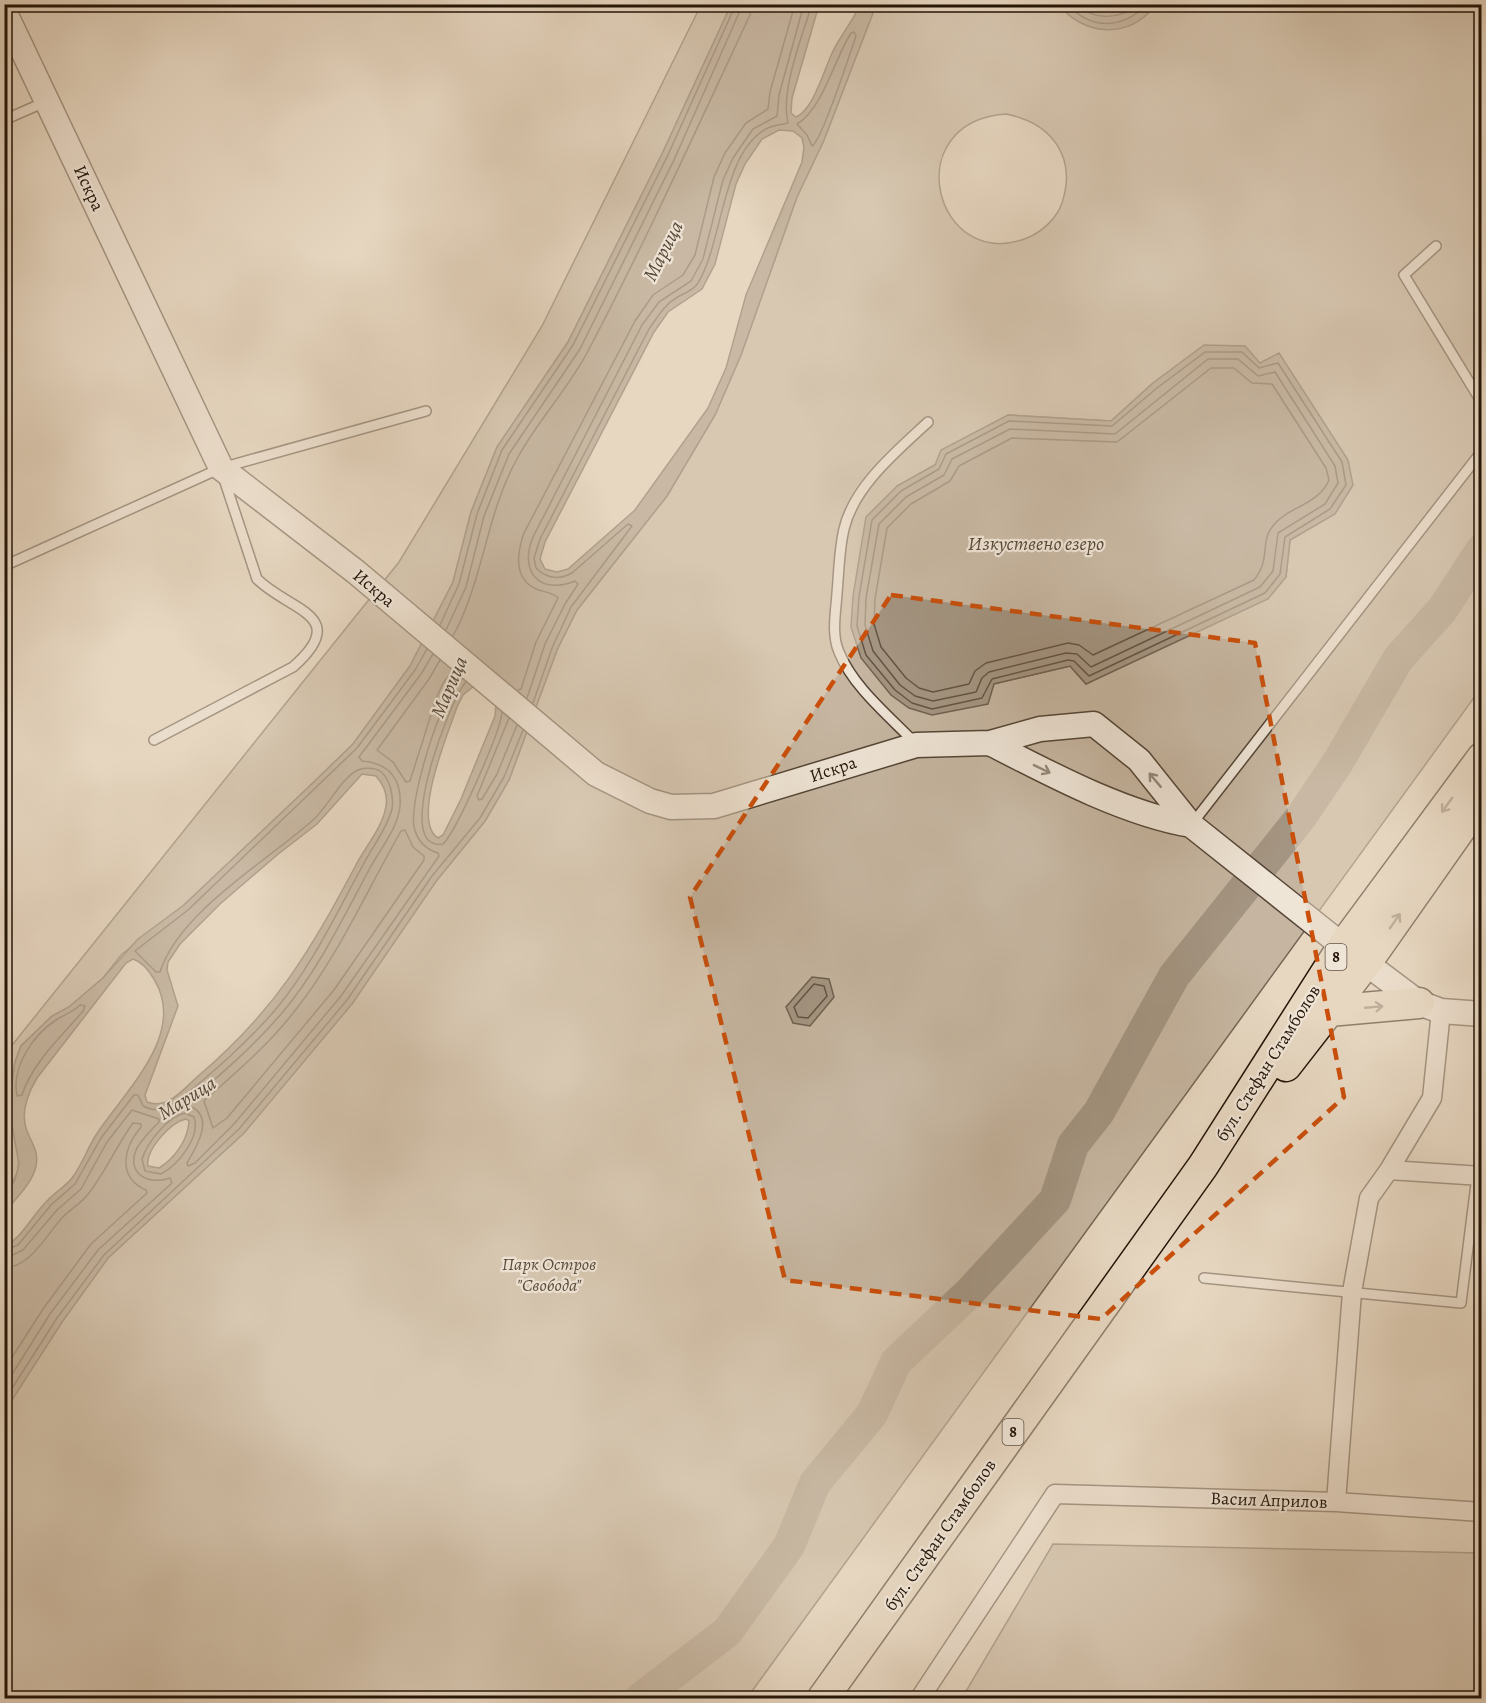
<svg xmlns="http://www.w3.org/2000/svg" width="1486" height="1703" font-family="Alegreya,serif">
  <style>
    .green { fill: #c6b6a1; stroke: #746554; stroke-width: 1.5; fill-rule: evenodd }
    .water { fill: #a49582; stroke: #706151; stroke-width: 1.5; fill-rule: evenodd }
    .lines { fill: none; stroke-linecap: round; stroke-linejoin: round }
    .shore { stroke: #645444; stroke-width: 1.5 }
    .river { stroke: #a49582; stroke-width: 32 }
    .service-casing { stroke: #544536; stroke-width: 12 }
    .minor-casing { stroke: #544536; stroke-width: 21 }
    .tertiary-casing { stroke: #544536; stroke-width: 27 }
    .primary-casing { stroke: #231407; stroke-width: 33 }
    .service { stroke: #efe5d7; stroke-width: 9 }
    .minor { stroke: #efe5d7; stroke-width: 18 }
    .tertiary { stroke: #efe5d7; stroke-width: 24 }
    .primary { stroke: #e7d7c1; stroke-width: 30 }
    .oneway { stroke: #938779 }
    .oneway2 { stroke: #8f7f6d }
    .marked { fill: none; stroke: #ca4f0b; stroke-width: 4.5; stroke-dasharray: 12 8; stroke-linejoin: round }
    .labels { text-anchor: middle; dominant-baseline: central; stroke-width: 4.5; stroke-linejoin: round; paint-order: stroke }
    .shield { fill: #efe5d7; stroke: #605345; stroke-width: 1.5 }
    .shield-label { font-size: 16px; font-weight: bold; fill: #231407 }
    .street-label { font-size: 18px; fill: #231407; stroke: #efe5d7 }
    .park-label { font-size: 18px; font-style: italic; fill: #5c4d3d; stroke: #efe5d7 }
    .water-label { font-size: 20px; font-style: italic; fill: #574838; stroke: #efe5d7 }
  </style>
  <rect width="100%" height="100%" fill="#e7d7c1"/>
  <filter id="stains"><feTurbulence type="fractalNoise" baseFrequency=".00333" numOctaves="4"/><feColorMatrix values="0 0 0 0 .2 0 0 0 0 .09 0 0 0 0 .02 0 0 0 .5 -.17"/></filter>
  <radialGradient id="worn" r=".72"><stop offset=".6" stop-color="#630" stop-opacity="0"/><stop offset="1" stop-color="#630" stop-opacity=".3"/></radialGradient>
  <!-- green -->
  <path class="green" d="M701,5H731L662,154L568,342L497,447L471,512L453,582L410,666L353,744L317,779L184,905L121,955L103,978L69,1007L52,1016L21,1046L15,1062L10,1094L11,1120L19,1155L18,1171L5,1196V1054L399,562L542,326Z
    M876,5H1481V688L747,1698H5L4,1411L62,1322L108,1258L244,1133L304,1060L437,880L485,821L509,780L557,650L577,610L667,496L715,415L741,355L797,197L824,140ZM1006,114C1052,123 1077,157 1062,203C1057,218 1042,232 1027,238C935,274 896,122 1006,114ZM1204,346L1260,363L1334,514L1290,540L1286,577L1086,684L1070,666L993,684L897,486L935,465L1008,415L1111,421L1153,383Z
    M1053,1544L1481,1553V1698H962Z"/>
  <!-- water -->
  <path class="water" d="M731,5H819L792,98L791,113L796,117C814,110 825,66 834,49C842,34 853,20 860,5H876L824,140L797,197L741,355L715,415L667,496L577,610L557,650L509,780L485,821L437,880L352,1004L244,1133L108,1258L62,1322L5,1411V1246C23,1237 33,1214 48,1200C55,1192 65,1187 72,1178C82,1165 87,1149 96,1135C123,1093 187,1035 155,981C150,972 143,962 133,959L126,963L37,1078C28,1093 20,1113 27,1131C32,1144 39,1151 36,1166C32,1184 16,1198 5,1212V1196L15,1180L19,1164L11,1120L10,1094L15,1062L21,1046L52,1016L69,1007L103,978L138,939L184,905L317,779L353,744L410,666L453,582L471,512L497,447L568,342L662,154ZM779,130L793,131L802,138L804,147L802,162L746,295L726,368L708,408L635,510L568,569L557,572L545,569L540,559L545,542L654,332L668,312L702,289L715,264L736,184L745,164L762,139ZM474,686L496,704L495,716L461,799L443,835L438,838C411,821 448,733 457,707L463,695ZM362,774L376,776C383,784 388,795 386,806C383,826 367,845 357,863C309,953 276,1010 197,1077C183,1090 167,1110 147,1102L145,1095L178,1006L167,970L168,962L180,944L220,904L277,855L317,824ZM186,1119L189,1121C188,1140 175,1158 159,1168L148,1166C145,1150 171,1122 186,1119Z
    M1059,5H1155C1130,40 1084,36 1059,5Z
    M1204,345L1245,346L1260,363L1279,353L1348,460L1353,485L1335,514L1290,540L1286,577L1268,599L1086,684L1070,666L994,684L988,704L932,715L909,708L891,695L861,658L851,627L853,596L866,517L897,486L935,465L941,450L1008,415L1111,421L1153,383Z
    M812,977L829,979L834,997L810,1026L793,1023L786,1007Z"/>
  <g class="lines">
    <!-- shore -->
    <path class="shore" d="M1067,4C1092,31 1122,29 1148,4
      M1077,4C1093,21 1121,20 1137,4
      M854,32L856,36C850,53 822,141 812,146L807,135L797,124C823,108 834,60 851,33Z
      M1205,352H1242L1259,368L1278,363L1342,462L1346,485L1330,509L1285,537L1280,574L1265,593L1089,676L1074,661L1068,660L992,679L982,698L932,709L912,703L895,690L866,655L857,626L859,597L872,520L901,491L939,469L946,454L1009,421L1112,426L1157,388Z
      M1208,359H1238L1258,376L1275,372L1335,466L1338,483L1325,504L1278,533L1273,571L1260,587L1091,667L1077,654L1066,653L989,672L982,678L976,692L933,701L915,696L900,685L873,651L865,625L866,598L879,524L906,497L944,475L952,459L1010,429L1115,434Z
      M1211,368H1234L1252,383L1272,384L1326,468L1329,480C1318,506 1287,506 1272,527C1260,543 1271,559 1254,580L1093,655L1079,645L1068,643L986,663L975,671L969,684L933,692L919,688L906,678L881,647L874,624L875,599L887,528L911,504L950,481L959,466L1012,438L1117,442Z
      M440,625L459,584L477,514L502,450L573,345L667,157L736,4
      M446,630L466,587L484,516L509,454L580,349L674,160L743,4
      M453,636C484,579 486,513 518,457C538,420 569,388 588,351C646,241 697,128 750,15L752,4
      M433,654L421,674L359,757L362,761C388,763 402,778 400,806C398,828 380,849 370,868C343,918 319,969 282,1013C254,1046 222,1073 189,1102L190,1106C215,1117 197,1146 187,1163L188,1166L195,1163L234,1124L341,996L439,856L438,853C425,849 417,840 414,827C409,798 441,699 460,677
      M440,660L429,679L377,750L393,762L406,782L410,781L436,699L443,683L453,671
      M466,682C450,699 391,853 443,844C456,832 501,731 502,712
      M518,690L521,689L536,642L558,598C553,592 543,592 536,589C513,578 517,553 524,533L635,321L653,295L683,275L695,255L714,177L725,153L746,123L768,109L770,92L795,4
      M527,698L545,644L565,604L578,584L575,581C538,596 519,570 533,537L642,325L659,302L691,281L703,259L723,180L733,158L753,129L777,116L779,95L804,4
      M533,703L552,648L571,607L632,526L628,524L572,573C559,580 547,579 536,568L534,558L540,539L649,329C657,318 664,305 676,298C684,293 693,291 698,283C723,242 722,153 766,129C773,125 781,125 788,123C780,91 802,37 812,4
      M509,718L477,796L479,800L482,799L497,774L517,725
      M405,830L413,847L424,856V860L334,990L227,1118L213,1128L204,1101C234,1074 264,1049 290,1017C336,961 365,894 401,831Z
      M814,984L824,986L827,996L808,1018L798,1017L794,1007Z
      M80,1005L85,1006L83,1011C62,1036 32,1063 22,1095L17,1096C11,1067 33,1035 56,1020C64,1015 73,1012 80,1005Z
      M185,1113L194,1117C201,1137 178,1165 161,1174L145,1171L142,1159C147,1143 168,1116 185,1113Z
      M4,1251L18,1245L51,1205L75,1184L101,1138L134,1095H138L143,1106C156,1113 165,1109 177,1102C212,1073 246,1044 276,1009C312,966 336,914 363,865C372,847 387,829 392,809C394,797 390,778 380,771C375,768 363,767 358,770C342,777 327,808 313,820C266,862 179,912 160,972H156L135,951L188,910L357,748L415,670L427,649
      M4,1259L23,1250L57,1210L81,1189L107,1142L132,1110L159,1119V1122C151,1130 143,1138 137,1148C125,1173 148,1186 170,1178L172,1183L98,1250L50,1314L4,1387
      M4,1268C31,1267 46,1235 62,1218C70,1209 82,1203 89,1193C106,1171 117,1145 133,1123L141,1124V1127C123,1148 117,1177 146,1190L147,1193L91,1244L43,1309L4,1370
      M4,1401L57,1318L104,1255L239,1129L347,1000L432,876L480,818L504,777L523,730"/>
    <!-- river -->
    <path class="river" d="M641,1698L727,1632L789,1546L815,1483L872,1414L896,1362L968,1294L1055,1200L1073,1145L1099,1112L1174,976L1301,817L1338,762L1398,659L1442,610L1482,549"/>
    <defs>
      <path id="service" d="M4,120L45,102
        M1436,246L1404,275L1482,403
        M4,566L221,468L426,411
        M154,740L293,667C352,615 289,611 257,579L224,479
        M915,743C889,716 853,687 839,652C831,634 836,611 837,593C839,572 839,550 844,529C854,486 897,451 928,422
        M1192,824L1482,451
        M1204,1278L1461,1303L1477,1176"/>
      <path id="minor" d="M1389,1170L1482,1176
        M1336,1502L1352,1292L1369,1198L1389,1170L1432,1098L1441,1011
        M920,1698L1055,1494L1336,1502L1482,1512"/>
      <path id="tertiary" d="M4,11L221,468L356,572L596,774L650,801L671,807L714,806L916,745L990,743L1040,729L1094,724L1139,760L1191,825L1343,946L1419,1003L1441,1011L1482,1014
        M990,743C1050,774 1125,814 1191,825"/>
      <path id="primary" d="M1329,1011L1419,1003
        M1286,1066L1366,963L1482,798
        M823,1698L1203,1166L1343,946L1482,758"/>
    </defs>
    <!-- service casing -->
    <use href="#service" class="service-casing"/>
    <!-- minor casing -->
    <use href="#minor" class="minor-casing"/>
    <!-- tertiary casing -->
    <use href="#tertiary" class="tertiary-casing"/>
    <!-- primary casing -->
    <use href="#primary" class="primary-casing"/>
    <!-- service -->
    <use href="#service" class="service"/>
    <!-- minor -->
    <use href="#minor" class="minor"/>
    <!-- tertiary -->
    <use href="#tertiary" class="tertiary"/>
    <!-- primary -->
    <use href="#primary" class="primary"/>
  </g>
  <!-- one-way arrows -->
  <defs><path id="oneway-shaft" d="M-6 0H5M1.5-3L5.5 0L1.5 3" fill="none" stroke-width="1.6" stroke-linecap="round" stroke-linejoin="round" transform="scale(1.5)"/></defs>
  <g class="oneway">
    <use href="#oneway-shaft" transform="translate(1042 769) rotate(26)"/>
    <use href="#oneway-shaft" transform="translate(1155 780) rotate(-130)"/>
  </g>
  <g class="oneway2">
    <use href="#oneway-shaft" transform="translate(1447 805) rotate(126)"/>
    <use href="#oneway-shaft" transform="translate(1395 921) rotate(-55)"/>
    <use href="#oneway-shaft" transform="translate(1374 1007) rotate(-5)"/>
  </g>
  <!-- marked area -->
  <path d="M0 0H1486V1703H0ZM891,595L1255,643L1344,1097L1101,1319L785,1280L690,897Z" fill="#e7d7c1" fill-opacity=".55" fill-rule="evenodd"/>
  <path class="marked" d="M891,595L1255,643L1344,1097L1101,1319L785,1280L690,897Z"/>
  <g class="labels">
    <!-- shield labels -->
    <g class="shield">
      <rect x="1325.5" y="944" width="21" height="26" rx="4.5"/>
      <rect x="1002.5" y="1419" width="21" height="26" rx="4.5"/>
    </g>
    <g class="shield-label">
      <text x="1336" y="957">8</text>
      <text x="1013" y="1432">8</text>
    </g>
    <!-- street labels -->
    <g class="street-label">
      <text transform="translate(89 188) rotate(65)">Искра</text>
      <text transform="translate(374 588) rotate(40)">Искра</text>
      <text transform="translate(833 769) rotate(-18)">Искра</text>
      <text transform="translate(1268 1063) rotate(-58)">бул. Стефан Стамболов</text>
      <text transform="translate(1269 1500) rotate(2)">Васил Априлов</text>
      <text transform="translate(940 1535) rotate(-55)">бул. Стефан Стамболов</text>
    </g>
    <!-- park labels -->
    <g class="park-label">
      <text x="549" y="1264">Парк Остров<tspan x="549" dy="21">"Свобода"</tspan></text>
    </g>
    <!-- water labels -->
    <g class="water-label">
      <text transform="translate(663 251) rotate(-63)">Марица</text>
      <text x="1036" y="543">Изкуствено езеро</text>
      <text transform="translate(449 687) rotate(-67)">Марица</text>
      <text transform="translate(187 1098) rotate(-32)">Марица</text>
    </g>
  </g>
  <!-- margin -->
  <rect width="1486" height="1703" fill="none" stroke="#e7d7c1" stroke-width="24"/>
  <rect x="6" y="6" width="1474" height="1691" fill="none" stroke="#231407" stroke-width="3"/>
  <rect x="12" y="12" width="1462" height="1679" fill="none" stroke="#231407" stroke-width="1.5"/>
  <rect width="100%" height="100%" filter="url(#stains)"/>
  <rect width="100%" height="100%" fill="url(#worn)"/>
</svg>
